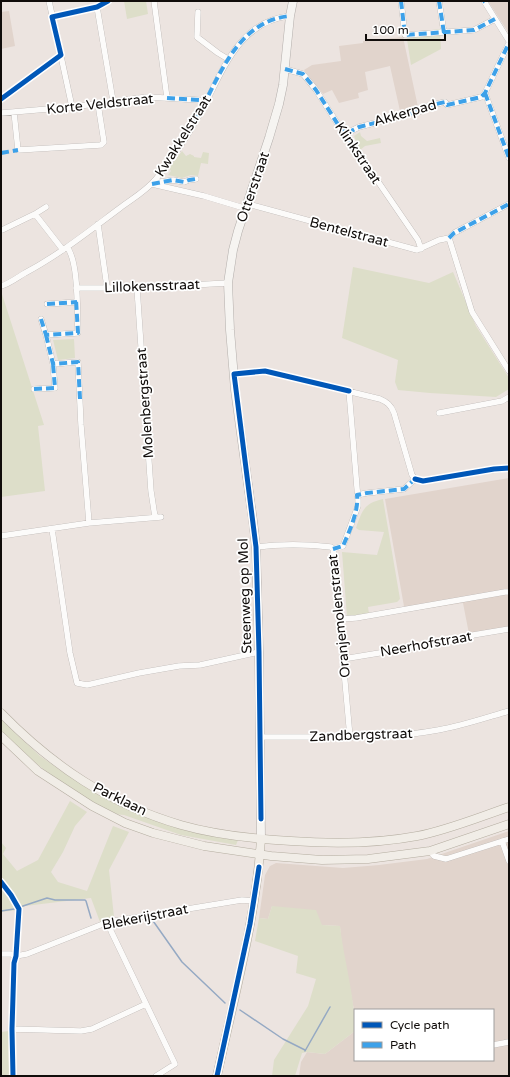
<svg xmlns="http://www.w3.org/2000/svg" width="510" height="1077" font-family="'Varela Round',sans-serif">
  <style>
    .built { fill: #e1d4cc }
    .green { fill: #dddec9 }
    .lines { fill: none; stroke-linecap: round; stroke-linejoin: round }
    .stream { stroke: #95a9c3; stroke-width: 1.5 }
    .street-casing { stroke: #b3aeab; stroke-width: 6 }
    .secondary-casing { stroke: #b3aeab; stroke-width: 9 }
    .primary-casing { stroke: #b4ada0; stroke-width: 9 }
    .street { stroke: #fcfbfa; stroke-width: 5.5 }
    .secondary { stroke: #f6f4f1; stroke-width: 8 }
    .primary { stroke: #f1ede7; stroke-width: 8 }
    .quiet { stroke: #3da1e9; stroke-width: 4; stroke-dasharray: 8 4; stroke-linecap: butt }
    .cycleway-casing { stroke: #fff; stroke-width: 8 }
    .cycleway { stroke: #0057b8; stroke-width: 5 }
    .labels { text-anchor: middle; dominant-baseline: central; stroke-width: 3.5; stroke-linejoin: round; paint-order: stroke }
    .street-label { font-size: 14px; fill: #100c0a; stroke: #fff }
  </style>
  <rect width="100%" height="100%" fill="#ece4e0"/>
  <!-- built -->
  <path class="built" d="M488,1H509V33L508,32Z
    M9,11L15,46L1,49V12Z
    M403,37L418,107L400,111L390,66L365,72L368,90L358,93L359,98L339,103L332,90L323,94L304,70L312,65L341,61L339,46L363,43V41Z
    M509,478V627L469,634L463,603L405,612L385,499Z
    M509,831V1076H299L301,1062L307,1052L325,1054L355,1031V1060H493V1010H355V1015L342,948L340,926L322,925L272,906L268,919L259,918L265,875L270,866L276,863L343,868L379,865L427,859Z"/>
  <!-- green -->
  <path class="green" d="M124,1H146L148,14L127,19Z
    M440,29L441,49L411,65L406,33Z
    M360,132L361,136L367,141L380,138L381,143L365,146L360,150L354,136Z
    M182,151L186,156L190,154L194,156V157L201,158L203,152L209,153L208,164L201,163L198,176L191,175L182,178L168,175L171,171L169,168Z
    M353,267L429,283L453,272L476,326L509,378V389L496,397L430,393L398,390L395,382L398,360L342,338Z
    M1,291L44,425L38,426L45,491L1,497Z
    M74,339L75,358L58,360L53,340Z
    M383,499L400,599L397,602L368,607L369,614L347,617L342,552L377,555L384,532L359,530L356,528C362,511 364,503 383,499Z
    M1,718L15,733L40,756L67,775L133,811L238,840L236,845L181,835L124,815C116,815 109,810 102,807C64,788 32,761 1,732Z
    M70,801L87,812L75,826L63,852L51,872L58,882L87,891L113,826L129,832L109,870L114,917L100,922L91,898L25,906L18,910L1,912V877L2,876L1,874V842L6,848L3,854L17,871L38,860Z
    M272,906L316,910L322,925L340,926C344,961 355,996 355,1031L325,1054L307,1052L302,1053L295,1076H272L274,1060L308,1006L316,979L296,973L298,956L255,941L259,918L268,919Z
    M9,1031L10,1074L1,1076V1032Z"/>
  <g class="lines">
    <!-- stream -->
    <path class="stream" d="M1,911L14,909L47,898L55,900H85L86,901L91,918
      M151,918L182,962L225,1003
      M240,1010L283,1039L305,1050
      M305,1051L330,1007"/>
    <defs>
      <path id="street" d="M49,1L72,107
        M154,1L167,98
        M401,1L405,35L474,30L495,19
        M439,1L444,33
        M484,1L509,41
        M97,7L113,101
        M198,12L197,37L218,53L228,59
        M52,17L97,7L108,1
        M285,69L303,74L316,90L339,126L347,133L351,142L418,240L421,249
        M485,93L509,158
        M1,99L61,55
        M14,112L18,150L101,145L104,142L98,104
        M1,113L72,107L147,97L199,100
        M347,133L359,127L421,111L423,107L445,102L447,105L481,97L485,93L509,43
        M154,183L173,180L184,182L189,180L196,179
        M152,184L204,196L244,208L252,205L417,250L439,240L449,238
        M35,214L46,207
        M98,224L107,287
        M2,230L35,214L63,250
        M449,238L472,312L509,371
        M449,238L454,233L509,204
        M1,286C9,284 18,277 25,273C59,255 89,231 120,208C132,199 146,191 156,179C171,161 185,140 197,119C220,80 235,21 290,16
        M76,288H137L228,283
        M137,288L151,491L155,517
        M47,304L77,302
        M41,319L46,335L78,333C77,312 79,262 67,247
        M46,335L53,364L78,362L81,425L89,523
        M234,374L265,371L380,399C387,402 391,405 394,413L412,475L417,481L430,480L472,473L509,468
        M34,389L55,388L53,364
        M439,413L502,401L509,397
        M357,495L367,493L404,489L415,479
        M52,529L70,653L77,683L87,685L139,673L179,666L200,665L259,652
        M1,536L89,523L161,517
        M256,547C280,544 306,544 331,547L333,549
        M333,549L350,737
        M333,549L343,546L358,506V500L349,391
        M340,619L356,618L505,592H509
        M343,659L470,638L473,635L509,629
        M260,737C319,736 380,741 438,730C462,726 485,718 509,711
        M502,841L509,861
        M430,851L434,856L446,859L509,839
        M1,882L17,904
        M108,922L111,931L175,1064L156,1076
        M1,954H11L16,956L27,954L108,922L242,900L255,901
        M12,1029L81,1031L92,1029L146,1004
        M493,1045L509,1042
        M13,1076L12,1029L14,963L16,956L19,909"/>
      <path id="secondary" d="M261,839L259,652L256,547L253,521L235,390L230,330L228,283L233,250L238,231L269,138L279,104L283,85L290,16L293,1"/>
      <path id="primary" d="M1,713C53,766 109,804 181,825C216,835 254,839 291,841C333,844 375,844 417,836C448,830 479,817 509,807
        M1,736L38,771L92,806L125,823L153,833L204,846L271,856L322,860L368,859L430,851L509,824
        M217,1076C234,997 256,919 261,839"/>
    </defs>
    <!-- street casing -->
    <use href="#street" class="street-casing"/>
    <!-- secondary casing -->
    <use href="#secondary" class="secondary-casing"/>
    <!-- primary casing -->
    <use href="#primary" class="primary-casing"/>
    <!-- street -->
    <use href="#street" class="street"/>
    <!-- secondary -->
    <use href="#secondary" class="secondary"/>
    <!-- primary -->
    <use href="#primary" class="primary"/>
    <!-- quiet -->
    <path class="quiet" d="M401,1L405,35L474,30L495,19
      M439,1L444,33
      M484,1L485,2
      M285,69L303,74L316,90L339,126L347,133L351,142
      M485,93L509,158
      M167,98L199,100
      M192,127C216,87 233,21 290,16
      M347,133L359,127L421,111L423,107L445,102L447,105L481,97L485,93L509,43
      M1,153L18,150
      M152,184L173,180L184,182L189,180L196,179
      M449,238L454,233L509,204
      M47,304L77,302
      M41,319L46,335L78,333L76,300
      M46,335L53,364L78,362L80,399
      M34,389L55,388L53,364
      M333,549L343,546C349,532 359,511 357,495L367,493L404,489L415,479"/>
    <defs>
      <path id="cycleway" d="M1,99L61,55L52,17L97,7L108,1
        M415,479L423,481L494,469L509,468
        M261,819L259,652L256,547L234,374L265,371L349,391
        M1,882L11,895L19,909L16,956L14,963L12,1029L13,1076
        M217,1076L250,924L259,867"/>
    </defs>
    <!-- cycleway casing -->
    <use href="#cycleway" class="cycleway-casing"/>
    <!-- cycleway -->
    <use href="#cycleway" class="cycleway"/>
  </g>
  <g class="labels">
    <!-- street labels -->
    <g class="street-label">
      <text transform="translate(100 104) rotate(-6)">Korte Veldstraat</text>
      <text transform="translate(405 113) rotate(-16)">Akkerpad</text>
      <text transform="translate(183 136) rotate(-58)">Kwakkelstraat</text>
      <text transform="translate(358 153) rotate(56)">Klinkstraat</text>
      <text transform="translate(253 187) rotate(-71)">Otterstraat</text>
      <text transform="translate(349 232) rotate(15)">Bentelstraat</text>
      <text transform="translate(152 286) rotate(-2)">Lillokensstraat</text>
      <text transform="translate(145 403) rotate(-94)">Molenbergstraat</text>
      <text transform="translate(245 596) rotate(-92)">Steenweg op Mol</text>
      <text transform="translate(339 616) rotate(-96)">Oranjemolenstraat</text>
      <text transform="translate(426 644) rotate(-10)">Neerhofstraat</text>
      <text transform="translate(361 735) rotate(-2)">Zandbergstraat</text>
      <text transform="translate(120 799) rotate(26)">Parklaan</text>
      <text transform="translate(145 917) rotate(-11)">Blekerijstraat</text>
    </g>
  </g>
  <!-- border -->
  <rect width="510" height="1077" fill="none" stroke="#100c0a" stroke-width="4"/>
  <!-- legend -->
  <rect x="354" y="1009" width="140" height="52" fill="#ffffff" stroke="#9f9e9d"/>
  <rect x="362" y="1022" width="20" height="6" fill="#0057b8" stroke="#9f9e9d"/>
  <text x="390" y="1029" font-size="12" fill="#100c0a">Cycle path</text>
  <rect x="362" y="1042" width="20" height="6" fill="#3da1e9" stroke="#9f9e9d"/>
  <text x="390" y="1049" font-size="12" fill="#100c0a">Path</text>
  <!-- scale -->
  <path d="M366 34v6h79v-6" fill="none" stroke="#100c0a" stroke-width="2"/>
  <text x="372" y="34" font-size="12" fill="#100c0a" stroke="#ffffff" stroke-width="3" paint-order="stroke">100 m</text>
</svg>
